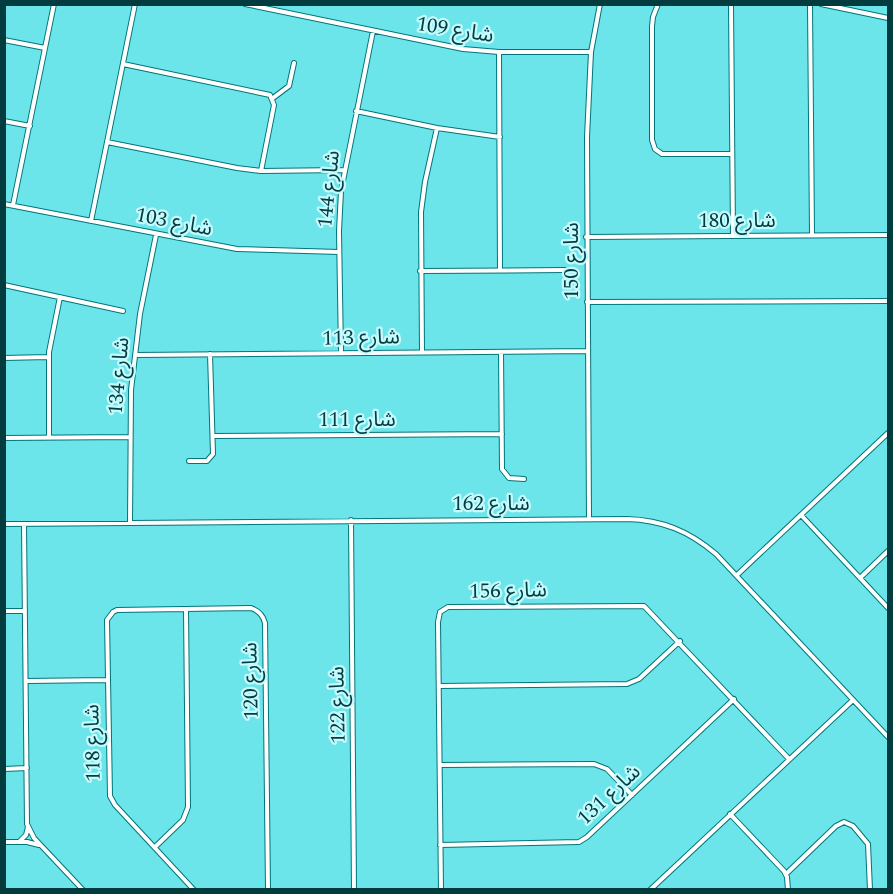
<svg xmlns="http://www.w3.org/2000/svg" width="893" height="894" font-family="Spectral,'Noto Sans Arabic',serif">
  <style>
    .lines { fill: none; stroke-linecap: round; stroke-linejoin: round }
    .minor-casing { stroke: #01757a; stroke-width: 6 }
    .minor { stroke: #fff; stroke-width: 4 }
    .labels { text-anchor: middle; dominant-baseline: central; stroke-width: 4.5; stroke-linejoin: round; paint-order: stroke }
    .street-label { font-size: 21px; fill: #023c3f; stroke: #c5fbfe }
  </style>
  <rect width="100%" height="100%" fill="#6be4ea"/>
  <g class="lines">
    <defs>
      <path id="minor" d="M245,4L463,49L499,52H591
        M658,4L653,17L652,26V140L655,149L662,154H732
        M731,4L733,236
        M810,4L812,235
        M821,4L888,18
        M4,40L45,48
        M499,52L500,270
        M123,64L270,95L274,105L261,171
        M273,98L289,86L294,63
        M356,111L437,128L500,137
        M4,121L30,126
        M107,142L237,168L261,171L344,170
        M4,204L237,249L339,252
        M13,205L54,4
        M91,221L135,4
        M586,237L888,235
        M420,271L565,270
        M4,285L123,311
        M587,302L888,301
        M422,352L421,212L425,182L437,128
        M501,352L502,469L509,478L524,479
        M341,353L339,231L341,191L373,31
        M135,355L588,351
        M4,358L48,357
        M213,436L502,434
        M49,437V352L60,297
        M4,438L129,437
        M189,461H207L213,454L210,354
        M801,515L888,608
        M589,519L587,137L591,52L600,4
        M351,520L354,890
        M130,523L131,390L140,314L156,235
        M4,524L627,519C662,520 689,531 716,554L888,737
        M24,524L27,824L34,838L83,890
        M737,575L888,433
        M860,578L888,551
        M4,611H25
        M26,681L107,680
        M439,686L627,684L639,679L680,641
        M440,765L594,764L607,769L632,795
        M4,769L27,768
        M730,814L784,871L787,877L788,890
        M20,841L26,835L28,827
        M4,842H27L39,845
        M440,845L579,842L587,837L734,699
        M155,847L183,820L188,807L186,609
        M786,874L836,826L844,822L853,826L868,844L870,890
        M194,890L115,805L110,796L107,620L113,612L117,610L251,608C259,611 263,615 265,623L268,890
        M441,890L438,622L440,612L448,607L644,606L789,759
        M650,890L853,700"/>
    </defs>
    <!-- minor casing -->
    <use href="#minor" class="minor-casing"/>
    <!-- minor -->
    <use href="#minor" class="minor"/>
  </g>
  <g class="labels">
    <!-- street labels -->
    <g class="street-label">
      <text transform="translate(455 30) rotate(9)">شارع 109</text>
      <text transform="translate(329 189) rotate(-84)">شارع 144</text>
      <text x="737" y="221">شارع 180</text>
      <text transform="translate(174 222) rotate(11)">شارع 103</text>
      <text transform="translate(572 261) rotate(-90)">شارع 150</text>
      <text transform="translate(361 338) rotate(-1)">شارع 113</text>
      <text transform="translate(119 376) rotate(-85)">شارع 134</text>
      <text x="357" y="420">شارع 111</text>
      <text x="491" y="504">شارع 162</text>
      <text transform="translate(508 591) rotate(-1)">شارع 156</text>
      <text transform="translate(251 681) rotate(-91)">شارع 120</text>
      <text transform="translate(338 705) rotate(-91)">شارع 122</text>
      <text transform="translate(93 743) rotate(-91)">شارع 118</text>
      <text transform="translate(609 795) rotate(-43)">شارع 131</text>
    </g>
  </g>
  <!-- border -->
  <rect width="893" height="894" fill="none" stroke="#023c3f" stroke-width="12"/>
</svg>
